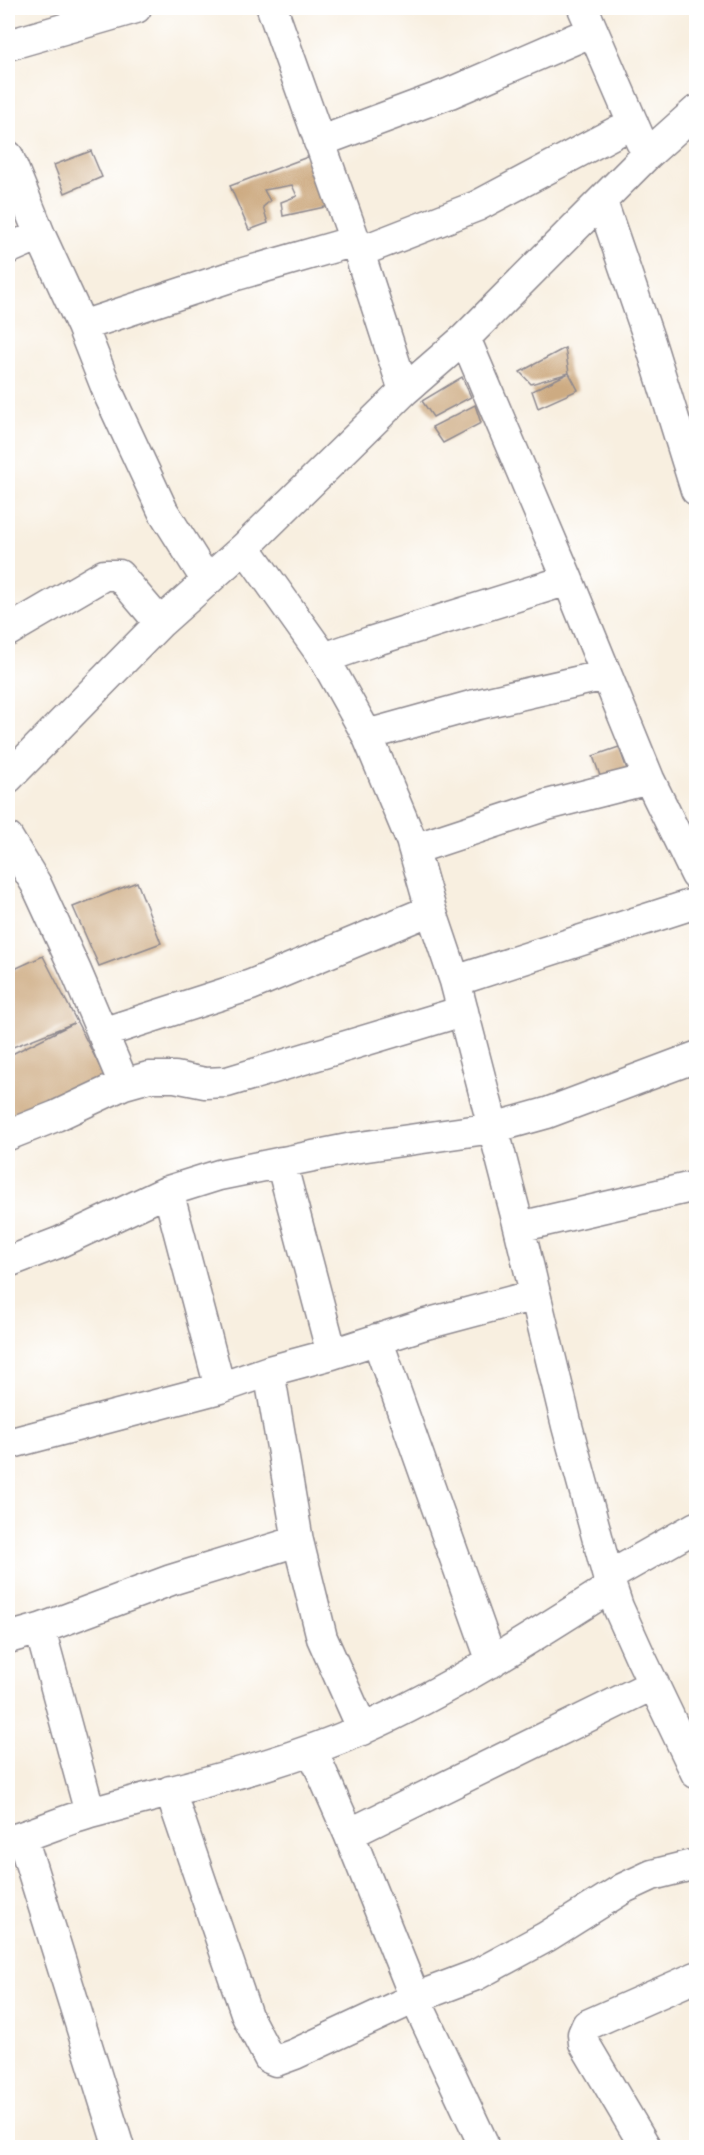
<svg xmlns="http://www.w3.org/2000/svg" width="704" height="2155" font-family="Vollkorn,serif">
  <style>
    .building { fill: #cdab82 }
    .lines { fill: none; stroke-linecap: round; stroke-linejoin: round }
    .minor-casing { stroke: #8d888e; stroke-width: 33 }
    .minor { stroke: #fff; stroke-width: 30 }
  </style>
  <rect width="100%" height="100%" fill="#fff"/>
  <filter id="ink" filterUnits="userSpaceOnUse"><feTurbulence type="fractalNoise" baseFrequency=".0167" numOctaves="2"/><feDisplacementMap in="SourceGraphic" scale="12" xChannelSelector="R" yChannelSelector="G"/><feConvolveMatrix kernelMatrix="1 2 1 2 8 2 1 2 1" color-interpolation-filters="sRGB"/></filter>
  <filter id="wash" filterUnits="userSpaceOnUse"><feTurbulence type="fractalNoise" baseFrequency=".008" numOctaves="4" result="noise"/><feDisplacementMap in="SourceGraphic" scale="24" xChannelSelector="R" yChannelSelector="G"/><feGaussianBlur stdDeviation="1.35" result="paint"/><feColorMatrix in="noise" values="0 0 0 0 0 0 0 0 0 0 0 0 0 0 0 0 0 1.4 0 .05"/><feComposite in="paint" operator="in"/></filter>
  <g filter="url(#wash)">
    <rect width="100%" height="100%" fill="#f8efe0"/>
    <g id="blocks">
      <!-- building -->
      <path class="building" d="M91,151L102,177L65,193L54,165Z
        M313,155L334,205L283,216L281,202L297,196L292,185L264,190L270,201L263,207L268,223L249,230L230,186Z
        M565,348L569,373L531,384L520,372Z
        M569,373L578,390L538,408L532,391Z
        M462,377L471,397L433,417L422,401Z
        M475,405L481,423L443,443L432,427Z
        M619,747L630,778L605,790L593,756Z
        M137,882L161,943L99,966L73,907Z
        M43,956L112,1090L8,1126V1056L74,1023L8,1049V972Z"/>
    </g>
  </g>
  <g filter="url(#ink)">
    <use href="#blocks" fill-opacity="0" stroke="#8d888e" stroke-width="1.5"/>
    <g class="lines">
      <defs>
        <path id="minor" d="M272,8L359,252L404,391
          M583,8L641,142
          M8,45L136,8
          M319,142L450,93L593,31
          M8,156L40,235L82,326L110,397L163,511L207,581
          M602,202L649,339L696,490
          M8,249L40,235
          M359,252L477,206L633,123
          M82,326L233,276L355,241
          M465,338L568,580L649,779L696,875
          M245,547L324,658L367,735L411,840L431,910L455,981L519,1227L567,1426L608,1577L618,1607L641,1658L696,1773
          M8,631L104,575H119L160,623
          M324,658L370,642L568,580
          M367,735L475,705L606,675
          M8,778L160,623L245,547L404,391L465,338L647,155L696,111
          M8,838L36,884L76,971L124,1084
          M414,849L547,805L649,779
          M455,981L696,903
          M102,1033L251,985L431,910
          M8,1135L56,1116L124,1084L149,1077H175L205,1083L227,1082L463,1011
          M281,1162L332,1354
          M168,1191L220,1388
          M519,1227L696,1186
          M8,1262L60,1242L168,1191L219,1175L353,1148L493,1128L547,1113L696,1057
          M377,1339L492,1662
          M269,1371L298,1541L322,1638L363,1730
          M8,1444L220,1388L269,1371L332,1354L422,1325L535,1295
          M608,1577L696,1527
          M40,1629L90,1813
          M8,1638L40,1629L171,1580L298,1541
          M312,1750L349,1834L654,1684
          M170,1791L247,2016L269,2058L276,2061L295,2054L415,1998L476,1975L546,1937L624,1888L652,1875L696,1864
          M349,1834L415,1998L482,2141
          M22,1837L119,2148
          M8,1841C37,1833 64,1820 94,1812C183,1787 278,1767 363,1729C450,1690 531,1638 611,1587
          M646,2148L584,2043L583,2034L587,2025L696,1977"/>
      </defs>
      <!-- minor casing -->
      <use href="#minor" class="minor-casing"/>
      <!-- minor -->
      <use href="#minor" class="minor"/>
    </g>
  </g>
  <!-- margin -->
  <rect width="704" height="2155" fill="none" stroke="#fff" stroke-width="30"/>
</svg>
